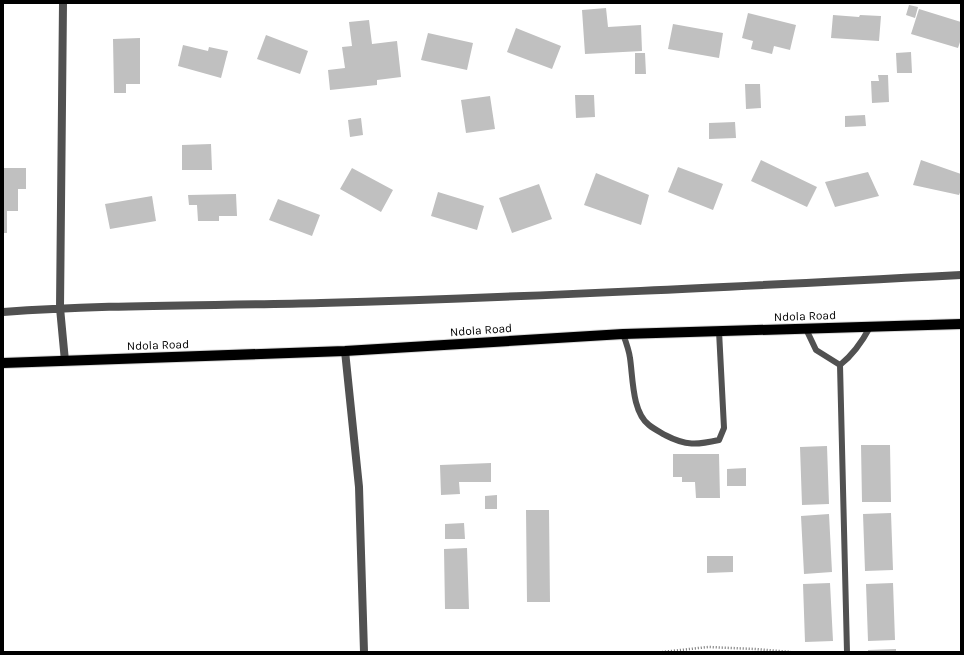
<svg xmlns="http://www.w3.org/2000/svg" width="964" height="655" font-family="Karla,sans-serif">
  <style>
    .building { fill: #c0c0c0 }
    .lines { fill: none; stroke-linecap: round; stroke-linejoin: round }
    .primary-casing { stroke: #dbdbdb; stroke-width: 12 }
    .path { stroke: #737373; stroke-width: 2.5; stroke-dasharray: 1 2; stroke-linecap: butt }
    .lane { stroke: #515151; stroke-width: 6 }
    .street { stroke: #515151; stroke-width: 8 }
    .primary { stroke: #000; stroke-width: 10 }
    .labels { text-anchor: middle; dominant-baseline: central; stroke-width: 3.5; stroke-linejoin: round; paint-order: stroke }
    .street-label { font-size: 12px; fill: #000; stroke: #fff }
  </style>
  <rect width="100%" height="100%" fill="#fff"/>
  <!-- building -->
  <path class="building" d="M909,5L918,7L915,18L906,15Z
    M606,8L608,27L641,25L642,51L585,54L582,10Z
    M919,9L961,22V39L958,48L911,34Z
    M748,13L796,25L790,50L774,46L772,54L751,49L753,41L742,38Z
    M833,15L859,17L860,15L881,16L879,41L831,38Z
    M369,20L372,44L397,41L401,77L377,80V85L330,90L328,70L345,68L342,47L352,46L349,22Z
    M673,24L723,33L719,58L668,49Z
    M516,28L561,46L552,69L507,52Z
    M428,33L473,43L467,70L421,60Z
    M266,35L308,51L300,74L257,59Z
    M140,38V84H126V93H114L113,39Z
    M183,45L208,51L209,47L228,51L221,78L178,66Z
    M911,52L912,73H897L896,53Z
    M635,53H645L646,74H635Z
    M878,75H888L889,102L872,103L871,81H879Z
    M745,84H760L761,108L746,109Z
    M575,95H594L595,117L576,118Z
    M490,96L495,129L466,133L461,100Z
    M865,115L866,126L845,127V116Z
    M361,118L363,135L350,137L348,120Z
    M735,122L736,138L709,139V123Z
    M211,144L212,170H182V145Z
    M761,160L817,187L807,207L751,181Z
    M921,160L961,174V190L959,195L913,185Z
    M678,167L723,184L713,210L668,192Z
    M3,168H26V189H18V211H7V233H3Z
    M352,168L393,190L381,212L340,189Z
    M868,172L879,196L835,207L825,182Z
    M596,173L649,195L641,225L584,205Z
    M539,184L552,219L512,233L499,198Z
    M438,192L484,206L477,230L431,216Z
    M236,194L237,216H219V221H198L197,205H189L188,195Z
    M152,196L156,221L110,229L105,204Z
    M278,199L320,215L312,236L269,220Z
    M861,445H890L891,502H862Z
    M827,446L829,504L802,505L800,447Z
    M673,454H719L720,498H696L695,482H682V477H673Z
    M491,463V482H459L460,494L441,495L440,465Z
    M746,468V486H727V469Z
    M497,495V509H485V496Z
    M526,510H549L550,602H527Z
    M891,513L893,570L865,571L863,514Z
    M829,514L832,572L804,574L801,516Z
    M464,523L465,539H445V524Z
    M467,548L469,609H445L444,549Z
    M707,556H733V572L707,573Z
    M830,583L833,641L805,642L803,584Z
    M893,583L895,640L868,641L866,584Z
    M896,649V652H868V650Z"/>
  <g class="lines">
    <defs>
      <path id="primary" d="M3,363L345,351L623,334L961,324"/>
    </defs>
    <!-- primary casing -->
    <use href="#primary" class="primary-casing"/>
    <!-- path -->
    <path class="path" d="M662,652L708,647L755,649L791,652"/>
    <!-- lane -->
    <path class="lane" d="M806,329L816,350L840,365C854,354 862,342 870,327
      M623,334C626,342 629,350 630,358C633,378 632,412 649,425C654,429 660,432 665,435C686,446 697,445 719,440L724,428L719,331
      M840,365L847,652"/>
    <!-- street -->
    <path class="street" d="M63,3L60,308L65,361
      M3,312C109,304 215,306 321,303C534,297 748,286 961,275
      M345,351L359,487L364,652"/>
    <!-- primary -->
    <use href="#primary" class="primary"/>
  </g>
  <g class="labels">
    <!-- street labels -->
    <g class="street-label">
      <text transform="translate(805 316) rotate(-2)">Ndola Road</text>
      <text transform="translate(481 330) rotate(-4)">Ndola Road</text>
      <text transform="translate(158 345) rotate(-2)">Ndola Road</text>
    </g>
  </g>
  <!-- border -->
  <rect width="964" height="655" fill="none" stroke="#000000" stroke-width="8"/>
</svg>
